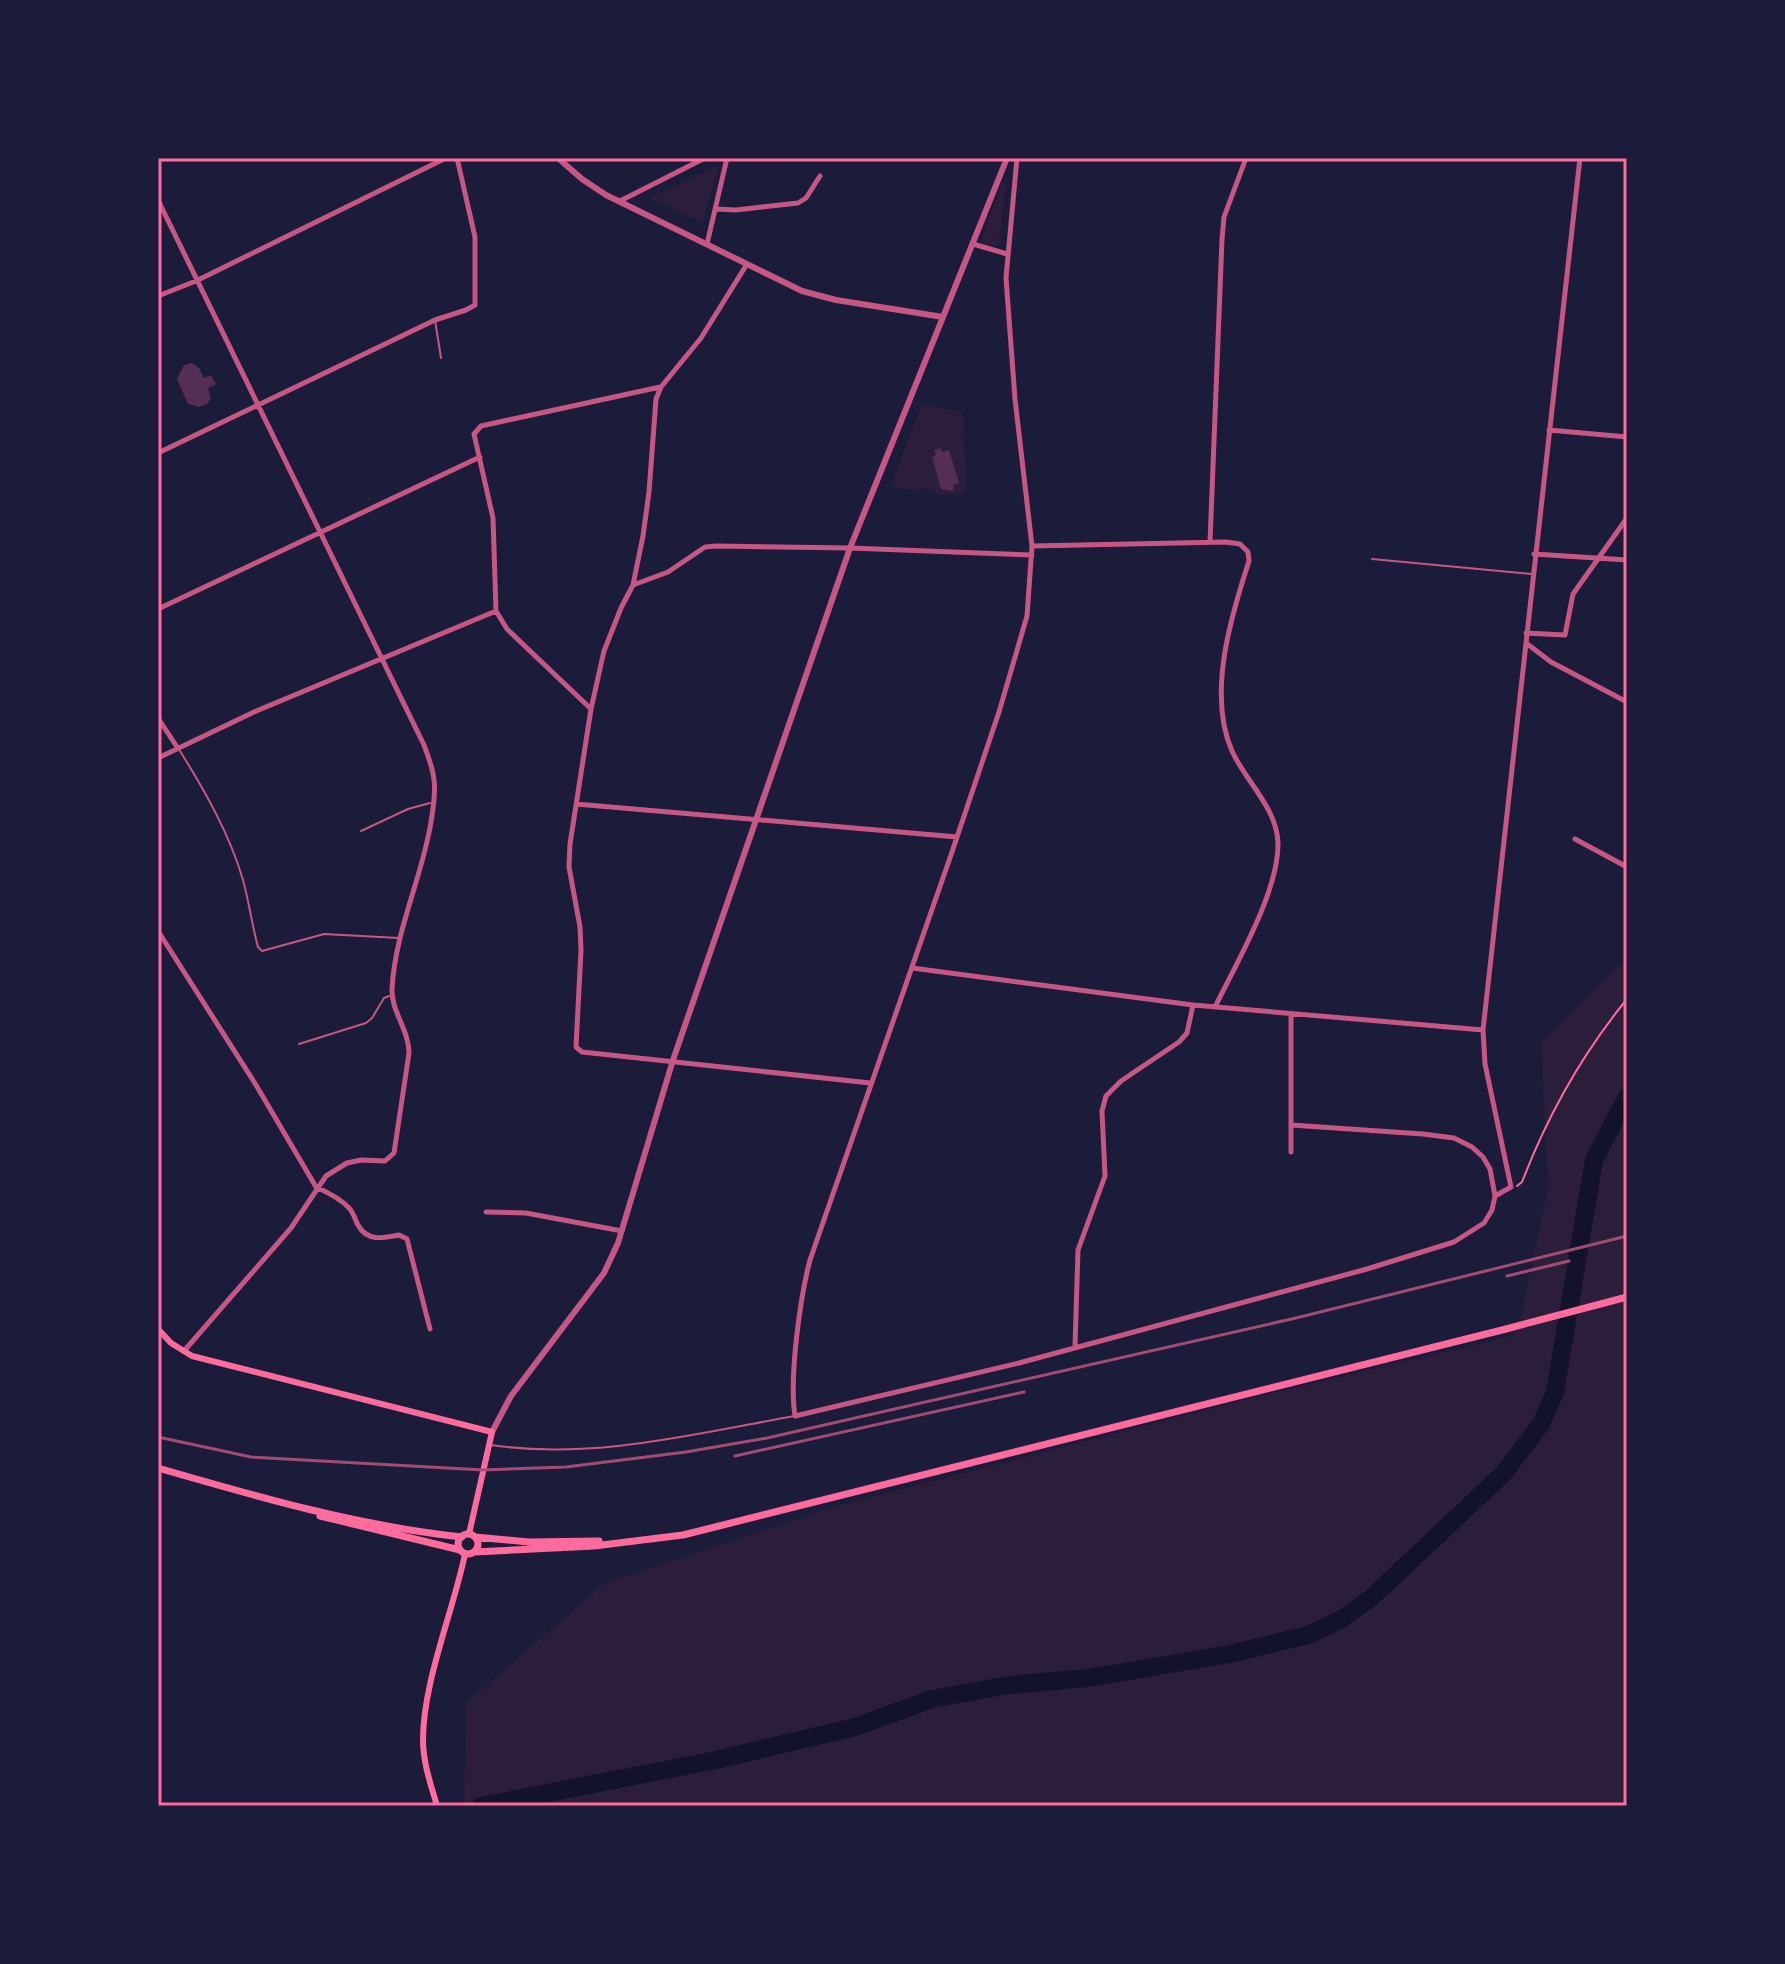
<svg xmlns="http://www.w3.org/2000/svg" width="1785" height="1964" font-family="'Noto Sans',sans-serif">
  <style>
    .green { fill: #2a1e3b }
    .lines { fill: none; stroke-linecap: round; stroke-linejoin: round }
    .river { stroke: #12122b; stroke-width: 18 }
    .building { fill: #542f53 }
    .path { stroke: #ff6b9d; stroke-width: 2 }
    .service { stroke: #c65784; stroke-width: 2 }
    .minor { stroke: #c65784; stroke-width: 5 }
    .tertiary { stroke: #c65784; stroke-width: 6 }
    .secondary { stroke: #ff6b9d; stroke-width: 6 }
    .primary { stroke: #ff6b9d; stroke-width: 7 }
    .rail { stroke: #a44b75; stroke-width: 3 }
    .neatline { fill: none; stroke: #ff6b9d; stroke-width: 3 }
  </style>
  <rect width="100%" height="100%" fill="#1b1b3a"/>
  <!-- green -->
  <path class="green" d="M719,165L703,223L649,198Z
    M1002,183L1006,184L998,247L980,242Z
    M922,403L963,413L967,493L938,496L934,490L921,489L915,492L891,485Z
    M1627,958V1806H464L466,1703L605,1583L833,1507L1256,1397L1512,1336L1522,1312L1548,1188L1541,1042Z"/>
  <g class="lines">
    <!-- river -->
    <path class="river" d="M481,1806L716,1760L855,1727L932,1699L1009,1685L1088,1678L1230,1654L1308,1635L1340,1620L1371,1598L1503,1474L1541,1424L1555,1392L1594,1160L1627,1097"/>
  </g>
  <!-- building -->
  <path class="building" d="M192,363L199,368L204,378L211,375L216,384L208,388L211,398L207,404L199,407L188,404L177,379L184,365Z
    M941,448L942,452L949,450L959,483L954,484L953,491L941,489L932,457L936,455L934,450Z"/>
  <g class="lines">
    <!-- path -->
    <path class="path" d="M1517,1186L1522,1182C1547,1117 1583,1053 1627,999"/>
    <!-- service -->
    <path class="service" d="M435,320L441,358
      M1372,559L1531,574
      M180,751C205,791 230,835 243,880C249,902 252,925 258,947L262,951L324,934L399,938
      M361,831L408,809L430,803
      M299,1044L366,1023L372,1018L384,998L389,996
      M491,1445C592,1460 695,1434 794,1416"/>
    <!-- minor -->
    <path class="minor" d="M1017,158L1006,278L1015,399L1032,546L1027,616L999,712L952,852L810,1260C800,1298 789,1378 795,1416L1019,1363L1367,1269L1454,1242L1484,1223L1492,1210L1495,1196L1490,1169L1483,1157L1472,1147L1454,1138L1423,1134L1291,1125
      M158,200L424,745C428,756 433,768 434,780C436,794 433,808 431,822C422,878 395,931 392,989C391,1011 409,1030 409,1053L394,1153L385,1161L361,1160L347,1163L326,1176L291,1228L184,1351
      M620,201L705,158
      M716,209L736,210L798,203L806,198L820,176
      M707,244L727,158
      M973,244L1007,254
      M747,264L701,338L661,387L656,399L649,492L643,536L633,585L621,608L604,651L591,709L570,844L569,867L580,927L581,950L576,1047L582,1052L870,1083
      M158,296L196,281L446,158
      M1549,430L1627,437
      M158,453L435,320L466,310L475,305V237L457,158
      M1210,542L1222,239L1224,217L1246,158
      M1032,546L1226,542L1240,544L1248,552L1249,561C1231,616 1207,695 1232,751C1246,782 1277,808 1278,843C1279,891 1236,964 1215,1007
      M1534,554L1627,560
      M633,585L668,572L705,547L716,546L850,548L1032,555
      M158,609L480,457
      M1526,633L1565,635L1573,594L1627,518
      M1526,643L1551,662L1627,702
      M590,708L507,629L496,611L493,518L474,434L481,426L660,387
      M158,718L177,747
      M158,758L254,712L496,611
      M576,804L957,837
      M1575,839L1627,867
      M158,931L256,1085L316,1187C327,1192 341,1199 349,1208C354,1213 355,1220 358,1225C367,1242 384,1238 399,1235L407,1239L430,1329
      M912,968L1193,1005L1483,1030
      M1291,1152V1014
      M1495,1196L1511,1187L1485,1064L1483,1030L1580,158
      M486,1212L526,1213L622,1231
      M1075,1346L1078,1250L1105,1176L1102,1111L1106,1096L1121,1081L1179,1042L1187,1033L1193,1005"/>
    <!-- tertiary -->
    <path class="tertiary" d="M558,158L582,179L606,195L802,291L836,300L943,317
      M492,1432L511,1396L604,1273L618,1243L673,1060L850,548L1007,158"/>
    <!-- secondary -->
    <path class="secondary" d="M158,1329L171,1343L192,1356L492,1432L469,1534
      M437,1806C431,1785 423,1763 423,1740C423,1682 453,1612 465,1554"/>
    <!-- primary -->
    <path class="primary" d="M158,1468C258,1497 358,1526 462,1537
      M320,1516L460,1550
      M458 1544a10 10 0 1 1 20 0a10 10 0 1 1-20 0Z
      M475,1537L529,1542L599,1541
      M474,1552L594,1546L683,1535L1506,1329L1627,1297"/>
    <!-- rail -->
    <path class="rail" d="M1507,1276L1569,1261
      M158,1437L251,1457L483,1470L566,1467L686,1452L767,1438L1296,1318L1627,1236
      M735,1456L1024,1392"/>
  </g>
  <!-- border -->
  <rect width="1785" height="1964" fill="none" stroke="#1b1b3a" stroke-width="320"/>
  <rect x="160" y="160" width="1465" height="1644" class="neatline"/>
</svg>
